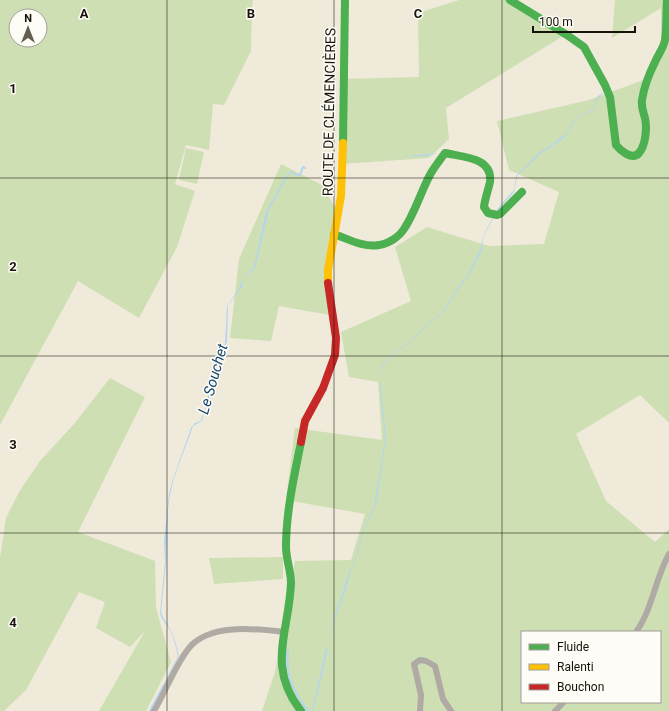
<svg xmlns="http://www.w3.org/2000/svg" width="669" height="711" font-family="Roboto,sans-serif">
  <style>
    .green { fill: #cedfb4; fill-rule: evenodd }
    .water { fill: #b2d5f3 }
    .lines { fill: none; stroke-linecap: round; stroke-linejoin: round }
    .stream { stroke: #b2d5f3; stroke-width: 2 }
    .street { stroke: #afaaa4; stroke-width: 6 }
    .fast { stroke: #4caf50; stroke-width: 8 }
    .slow { stroke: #ffc107; stroke-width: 8 }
    .jam { stroke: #c62828; stroke-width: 8 }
    .grid { fill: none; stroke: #161208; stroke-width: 1; stroke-opacity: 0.55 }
    .labels { text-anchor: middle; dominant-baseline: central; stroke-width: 3; stroke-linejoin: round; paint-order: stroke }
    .street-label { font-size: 14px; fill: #161208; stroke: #fefcf6 }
    .water-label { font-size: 15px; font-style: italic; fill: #14446c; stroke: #fefcf6 }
    .grid-label { font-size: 13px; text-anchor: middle; font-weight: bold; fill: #161208; stroke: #fefcf6; stroke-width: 3; stroke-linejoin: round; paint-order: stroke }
  </style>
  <rect width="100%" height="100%" fill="#f0eada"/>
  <!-- green -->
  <path class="green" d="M0,0H253L252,7L251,51L224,105L213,104L209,150L186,145L175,184L195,191L177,247L139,318L78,281L0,425ZM16,16H40V40H16Z
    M459,0H506L568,33L446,108L449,139L429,158L341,164L342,79L419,77L418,13Z
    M615,0H669V423L640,395L576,434L606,501L655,542L669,529V711H262L275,672L295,561L351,560L365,514L286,500L295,428L382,440L378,382L349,377L341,332L411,301L395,247L427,227L489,246L544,244L559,192L509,170L497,121L589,100L649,78L661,41V8L612,38ZM522,632H660V702H522Z
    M186,148L204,152L197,184L179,180Z
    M281,164L322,185L337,211L332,232L330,315L279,306L271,341L230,338L239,259Z
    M110,378L145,397L78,532L155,561L156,608L171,662L146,711H99L145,631L130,647L96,628L105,602L79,592L26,690L4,711H0V558L6,518L19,492L40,461L74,424Z
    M283,557V579L214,584L209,558Z"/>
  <!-- water -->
  <path class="water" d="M605,91L598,98L593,110L576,119L565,137L540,154L517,176L514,192L498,210L484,235L481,252L469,275L459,288L444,311L382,366L380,375L386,438L376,504L365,527L355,562L351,570L346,588L336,615L328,643L335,615L350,570L354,563L365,525L374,507L385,439L380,385L381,366L444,310L459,286L468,275L480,250L484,234L498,208L514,190L516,176L538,154L566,134L575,119L593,109L597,97Z
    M439,153L426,156L400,157L345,163Z
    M291,171L298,175L301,173L299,177L291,173L289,174L269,209L255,268L243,280L242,287L228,305L227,341L212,384L202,421L193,426L174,478L170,495L168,509L166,563L161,611C162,619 168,623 171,631C175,639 177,647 179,656L154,706L150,711L178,656C176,647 174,638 170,630C167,624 161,620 160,613L165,562L164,541L169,494L173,479L191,428L195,423L201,421L225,343L227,306L239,289L242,281L254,267L265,216L268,208L287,175Z
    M326,649H328L313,711H312Z"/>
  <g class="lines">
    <!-- stream -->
    <path class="stream" d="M300,175L303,167L305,168
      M207,404L214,378
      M288,650C285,676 293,691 308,711
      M150,711L164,685"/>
    <!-- street -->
    <path class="street" d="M636,632C653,608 655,579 669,554
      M154,711C164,695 181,652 195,642C218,624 257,629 285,632
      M420,711L421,695L414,664L420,660L426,661L435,666L443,699L451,711
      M555,711L564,702"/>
    <!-- fast -->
    <path class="fast" d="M510,0L567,35L584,47L605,85L610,97L616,145C620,150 632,161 639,153C646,145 647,127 645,118C643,111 641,107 642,100C644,87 649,74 655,62C658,55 664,47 665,40C667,27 666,13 667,0
      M343,143L345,0
      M334,234C348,239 364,248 379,245C388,244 399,237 404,229C415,213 421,191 431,173C435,166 440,160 445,153C462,157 493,157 490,182C488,191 485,198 484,207L488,213L497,215L500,214L522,192
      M301,442C294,477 286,512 286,547C286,559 291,571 291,583C289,633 266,666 301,711"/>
    <!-- slow -->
    <path class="slow" d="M328,283V270L341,196L343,143"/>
    <!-- jam -->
    <path class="jam" d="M301,442L305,421L323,388L335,355L336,338L328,283"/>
  </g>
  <!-- grid -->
  <path class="grid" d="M167,0V711M334,0V711M502,0V711M0,178H669M0,356H669M0,533H669"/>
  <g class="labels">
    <!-- street labels -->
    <g class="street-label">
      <text transform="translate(329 112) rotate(-89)">ROUTE DE CLÉMENCIÈRES</text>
    </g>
    <!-- water labels -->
    <g class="water-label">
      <text transform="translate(213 379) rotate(-74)">Le Souchet</text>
    </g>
  </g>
  <g class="grid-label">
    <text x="84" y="18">A</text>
    <text x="251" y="18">B</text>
    <text x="418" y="18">C</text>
    <text x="13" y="93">1</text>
    <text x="13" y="271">2</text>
    <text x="13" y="449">3</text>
    <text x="13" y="627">4</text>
  </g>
  <!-- legend -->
  <rect x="521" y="631" width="140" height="72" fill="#fefcf6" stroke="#a19e97"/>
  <rect x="529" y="644" width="20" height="6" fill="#4caf50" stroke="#a19e97"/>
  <text x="557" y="651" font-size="12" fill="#161208">Fluide</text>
  <rect x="529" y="664" width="20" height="6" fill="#ffc107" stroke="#a19e97"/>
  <text x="557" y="671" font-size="12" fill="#161208">Ralenti</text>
  <rect x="529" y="684" width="20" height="6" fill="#c62828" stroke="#a19e97"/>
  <text x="557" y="691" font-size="12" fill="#161208">Bouchon</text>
  <!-- north arrow -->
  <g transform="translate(28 28)"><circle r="19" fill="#fefcf6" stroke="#a19e97"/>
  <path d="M0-3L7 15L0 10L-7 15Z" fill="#625e52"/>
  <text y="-6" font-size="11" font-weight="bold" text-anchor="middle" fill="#161208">N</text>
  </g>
  <!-- scale -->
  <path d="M533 26v6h102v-6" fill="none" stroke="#161208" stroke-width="2"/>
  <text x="539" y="26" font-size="12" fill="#161208" stroke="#fefcf6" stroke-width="3" paint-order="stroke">100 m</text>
</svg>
